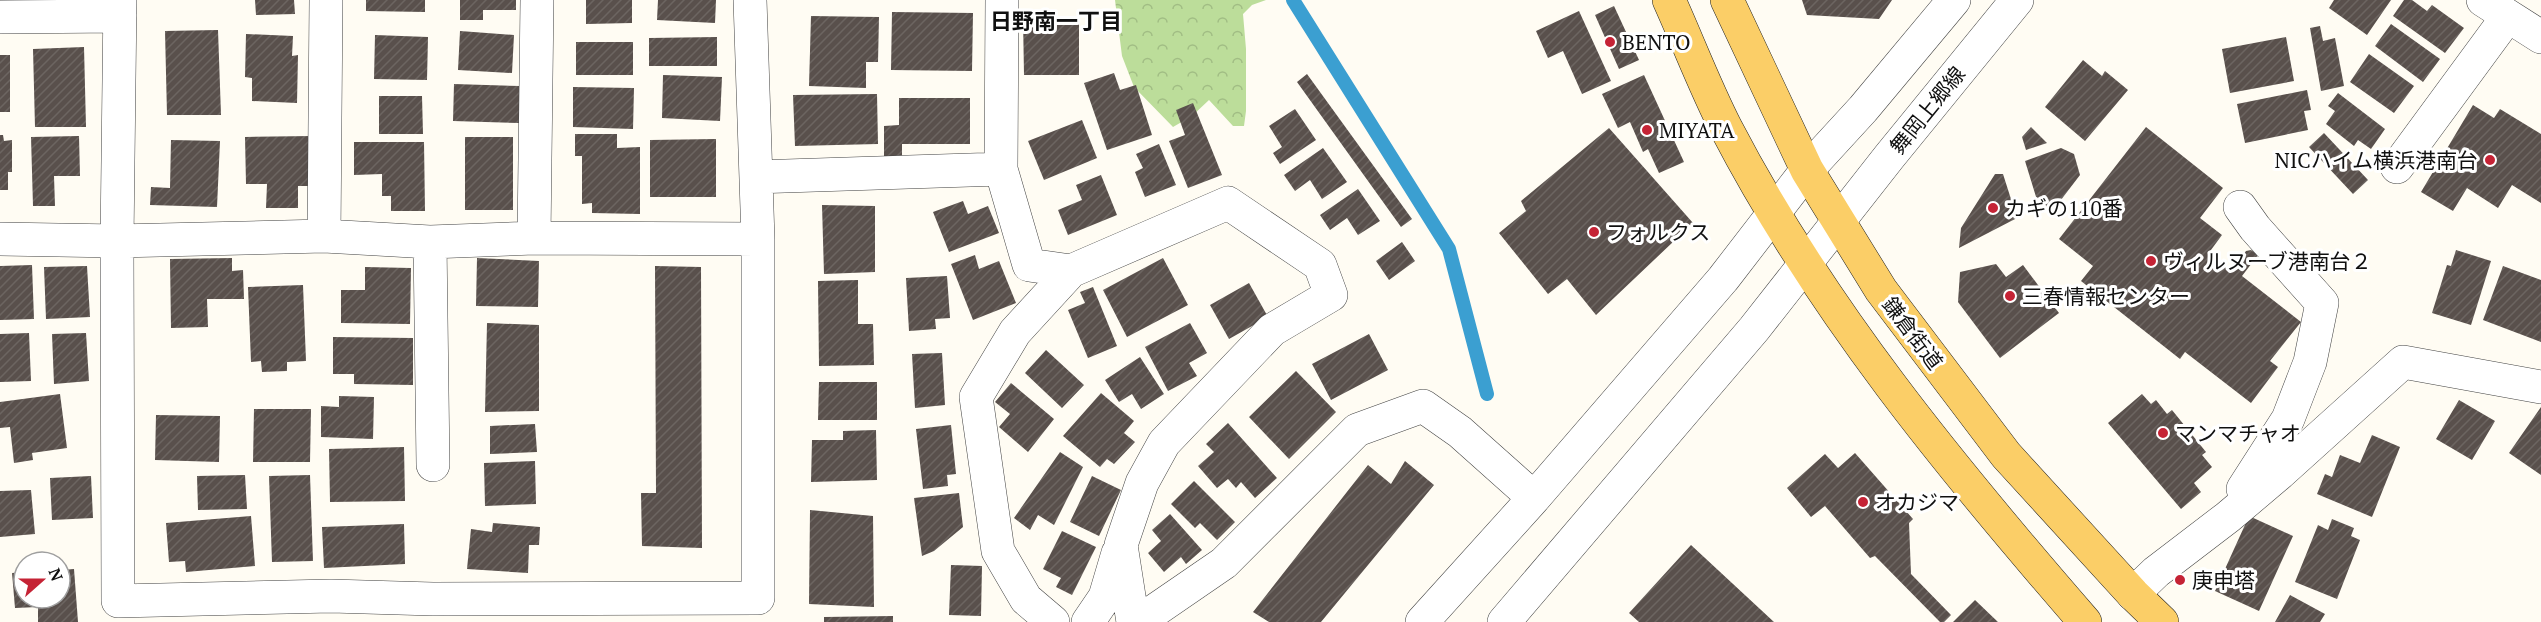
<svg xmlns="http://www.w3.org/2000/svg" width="2541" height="622" font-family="'PT Serif','Noto Sans JP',serif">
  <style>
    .forest { fill: url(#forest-crowns) }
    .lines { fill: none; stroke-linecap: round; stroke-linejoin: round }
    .stream { stroke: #3b9fd1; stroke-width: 14 }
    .building { fill: url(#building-hatch) }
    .minor-casing { stroke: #434343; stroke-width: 34 }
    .major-casing { stroke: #212121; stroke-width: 34 }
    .minor { stroke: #fff; stroke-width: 33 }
    .major { stroke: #fbce67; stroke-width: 33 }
    .poi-dot { fill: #c52335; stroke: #fff; stroke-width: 2 }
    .labels { text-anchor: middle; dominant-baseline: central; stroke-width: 6; stroke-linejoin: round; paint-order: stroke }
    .poi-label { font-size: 21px; fill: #101010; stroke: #fff; text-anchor: start }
    .street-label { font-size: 21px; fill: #101010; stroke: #fff }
    .neighbourhood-label { font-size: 22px; font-weight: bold; fill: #101010; stroke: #fff }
  </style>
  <defs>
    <pattern id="forest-crowns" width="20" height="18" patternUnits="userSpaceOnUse" patternTransform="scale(1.5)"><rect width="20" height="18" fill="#bcdd9a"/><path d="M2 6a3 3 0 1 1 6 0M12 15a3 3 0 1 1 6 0" fill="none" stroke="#a1bd84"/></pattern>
    <pattern id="building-hatch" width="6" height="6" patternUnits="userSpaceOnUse" patternTransform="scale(1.5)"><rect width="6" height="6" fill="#59504c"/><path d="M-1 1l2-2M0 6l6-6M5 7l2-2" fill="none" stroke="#6c6561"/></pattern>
  </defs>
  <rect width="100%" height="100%" fill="#fffcf3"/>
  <!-- forest -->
  <path class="forest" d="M1115,0H1266L1252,5L1243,14L1246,49V111L1244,126H1233L1209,100L1192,116L1173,127L1134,87L1122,56Z"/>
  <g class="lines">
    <!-- stream -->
    <path class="stream" d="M1293,0L1449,249L1487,394"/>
  </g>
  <!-- building -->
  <path class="building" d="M255,0H294L295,14L256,15Z
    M366,0H425V12L366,11Z
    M460,0H516V10H483V20H460Z
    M586,0H632V23L586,24Z
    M658,0H716L715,23L657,20Z
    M1802,0H1892L1879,19L1807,15Z
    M2334,0H2391L2367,35L2329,8Z
    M2404,0H2412L2427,11L2432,5L2464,28L2445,53L2393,16Z
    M1614,6L1639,60L1619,69L1595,15Z
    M1579,11L1611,81L1582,94L1563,51L1548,58L1536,31Z
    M892,12L973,13L972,71L891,70Z
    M811,16L879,17L878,62H866V88L809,86Z
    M1023,18L1079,19V75H1024Z
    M2391,24L2440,59L2423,82L2375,46Z
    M2320,26L2323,41L2335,38L2344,86L2321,91L2310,28Z
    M218,30L221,115H167L165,31Z
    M460,31L514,35L512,73L458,70Z
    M246,34L293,36L292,56L298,55L297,103L252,101V78L245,77Z
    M375,35L428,37L427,80L374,79Z
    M717,37V66H649V38Z
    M2286,37L2294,81L2230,93L2222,49Z
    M576,42H633V75H576Z
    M84,47L86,127H35L33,49Z
    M2369,54L2414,86L2394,113L2350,82Z
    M0,55H10V112H0Z
    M2083,60L2102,76L2105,71L2128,90L2085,141L2045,107Z
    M1114,73L1120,90L1136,85L1152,135L1107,150L1084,83Z
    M1307,74L1412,219L1401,227L1297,82Z
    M663,75L722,77L720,121L662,118Z
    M1644,75L1684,162L1659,173L1648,149L1643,152L1630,122L1618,128L1602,94Z
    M454,84L520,86L519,123L453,121Z
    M573,87L634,88L633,129L573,127Z
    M2307,90L2311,110L2304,111L2308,130L2245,143L2237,104Z
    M2338,93L2385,129L2371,149L2358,140L2354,146L2326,124L2335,111L2328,106Z
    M877,94L878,144L795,146L793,95Z
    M379,96H422L423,134H379Z
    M899,98H970V144H902V159H884V126L899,125Z
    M1193,103L1222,175L1188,188L1169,141L1185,135L1176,110Z
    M2473,105L2494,118L2500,109L2541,134V203L2512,185L2498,208L2467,188L2453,211L2421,192Z
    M1295,109L1316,140L1280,164L1273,153L1282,147L1269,126Z
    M1082,120L1097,158L1044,180L1028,141Z
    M2031,127L2047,143L2026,150L2022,137Z
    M2146,127L2223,188L2200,218L2222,235L2208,254L2231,272L2246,251L2251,250L2258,255L2242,276L2301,322L2270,361L2278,367L2251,403L2185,352L2180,359L2081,281L2093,266L2059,239Z
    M1609,128L1693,223L1596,315L1567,279L1548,294L1499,233L1526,211L1521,201Z
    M2324,133L2368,180L2353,194L2309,147Z
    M575,134H617V148L640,147V214L592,213V203L582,204V156H575Z
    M0,135H3L4,141L12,140V172H8V190H0Z
    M79,136L80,176H54L55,206H33L31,137Z
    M313,136V186H298V208H266L267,184H246L245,137Z
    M465,137H513V210H465Z
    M716,139V197H650V140Z
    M171,140L220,141L217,207L150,205L151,187L170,188Z
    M354,142H424L425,211H391V196H382V174L354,175Z
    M1159,144L1176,185L1145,197L1135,172L1143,168L1136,154Z
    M1323,148L1347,182L1322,199L1310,180L1295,191L1284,175Z
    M2061,148L2074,154L2080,175L2054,209L2041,213L2025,161Z
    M1995,174H2003L2017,218L1959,248L1961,228Z
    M1101,175L1117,215L1068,235L1058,210L1082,200L1076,185Z
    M1358,189L1380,221L1358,235L1347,218L1330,230L1320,215Z
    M963,201L968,214L988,206L999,233L949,252L933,212Z
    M822,205L875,206V272L824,274Z
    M1402,242L1415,261L1389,280L1376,261Z
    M2456,250L2491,261L2471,325L2432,313L2447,265L2451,266Z
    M975,255L979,269L999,261L1016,303L973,320L951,264Z
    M232,258V271L243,270L244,299H207L208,327L171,328L170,259Z
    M477,258L539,261L538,307L476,306Z
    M1163,258L1188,305L1127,337L1103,290Z
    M1996,264L2006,277L2023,265L2059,313L2000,358L1958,302L1960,272Z
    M32,265L34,319L0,320V266Z
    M87,266L90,317L46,319L44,267Z
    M655,266L701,267L702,548L642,546L641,493H656Z
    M2503,266L2541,280V342L2483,320Z
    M365,267L411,268L410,324L341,323V290H365Z
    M947,276L950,318L935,319L936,329L909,331L906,278Z
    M858,280V324H873L874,365L819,366L818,281Z
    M1249,283L1268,317L1229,339L1210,305Z
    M303,285L306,361L287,362V371L262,372L261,361L251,362L248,287Z
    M1093,287L1117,346L1088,358L1068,310L1085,303L1080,292Z
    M487,323L539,325V411L485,412Z
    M1190,323L1207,353L1189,363L1197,376L1168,391L1145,347Z
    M29,333L31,381L0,382V334Z
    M86,333L89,381L54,384L52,334Z
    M1369,334L1388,370L1331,400L1312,364Z
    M333,337L413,338V385L354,384V374H333Z
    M1046,350L1084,385L1062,408L1025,373Z
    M942,353L945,405L915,408L912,354Z
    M1140,357L1164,394L1141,409L1132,394L1119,402L1105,380Z
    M1296,371L1336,412L1289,459L1249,417Z
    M819,382H877V420H818Z
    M1011,383L1054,419L1028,452L999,427L1010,414L995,402Z
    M1101,393L1134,421L1124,433L1135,442L1114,464L1107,459L1100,467L1063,436Z
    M60,394L67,448L32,453L33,460L14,463L10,427L0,428V402Z
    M2142,394L2151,404L2156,400L2167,414L2172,410L2206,452L2202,455L2212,467L2194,483L2201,492L2181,509L2108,423Z
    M339,396L374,397L373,439L321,437V406L339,407Z
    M2459,400L2495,421L2472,460L2436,439Z
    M2541,407V475L2509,453Z
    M254,409H311L310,462H253Z
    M156,415L220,416L219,462L155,460Z
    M1228,423L1277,478L1255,498L1241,482L1236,488L1228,479L1217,488L1198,466L1214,452L1206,444Z
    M535,424L537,452L490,454V426Z
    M951,425L956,474L947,475L948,486L923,489L916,429Z
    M876,430L877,480L811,482L812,440H843V431Z
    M2372,435L2400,447L2372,517L2317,494L2325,474L2332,477L2340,455L2360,463Z
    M404,447L405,501L330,502L329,449Z
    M1060,452L1083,467L1054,525L1038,515L1030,530L1014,518Z
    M1855,453L1913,519L1909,523L1911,574L1951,615L1944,622H1940L1875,556L1870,558L1825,506L1811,517L1787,488L1825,454L1838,468Z
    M535,461L536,504L485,506L484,463Z
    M1405,461L1434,485L1321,622H1269L1253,612L1368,465L1391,484Z
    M245,475L247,509L198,510L197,476Z
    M310,475L313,561L272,562L269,476Z
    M91,476L93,518L52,520L50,478Z
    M1092,476L1121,490L1099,536L1070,522Z
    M1194,481L1235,522L1217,540L1200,523L1195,528L1171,504Z
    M31,490L35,534L0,537V491Z
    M959,493L963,527L934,551L922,556L914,498Z
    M810,510L873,516L874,607L809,604Z
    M1170,514L1202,550L1186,564L1181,557L1164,572L1148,553L1161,541L1152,530Z
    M251,516L255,566L186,572L185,561L169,562L166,523Z
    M2249,516L2293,536L2259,611L2215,591Z
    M2332,519L2354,528L2351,536L2360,540L2337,599L2295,582L2318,525L2328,530Z
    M493,523L540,527L539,545H529L528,573L467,569L471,529L492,532Z
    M404,524L405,564L324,568L322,527Z
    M1062,531L1096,547L1072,595L1056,587L1061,578L1043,569Z
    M1691,545L1774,622H1639L1629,613Z
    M951,565L982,566L981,616L949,615Z
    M74,569L78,622H38V607L15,608L12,573L24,572V598H60V570Z
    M2290,595L2325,614L2320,622H2275Z
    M1975,600L1998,622H1953Z
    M893,616V622H824V617Z"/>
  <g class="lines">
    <defs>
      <path id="minor" d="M120,0L117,241L118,601L331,596L433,599L758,598V239L750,0
        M2483,0L2541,37
        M0,17L120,16
        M2397,167L2508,16
        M1001,169L1029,265L1071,271L1228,203L1320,265L1331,295L1272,330L1164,443L1142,483L1121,545L1133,622
        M756,177L1001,169L1002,0
        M2240,207L2255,228L2322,303L2310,362L2288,419L2243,489
        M324,236L326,0
        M534,238L537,0
        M0,239L117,241L324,236L430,242L534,238L758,239
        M430,242L433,465
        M2133,594L2156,572L2228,517L2280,473L2403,362L2541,387
        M1053,622L1026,599L998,551L976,397L1015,332L1071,271
        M1088,622L1105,597L1118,553
        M1138,622L1224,563L1357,430L1423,406L1460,432L1534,498
        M1422,622L1534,498L1723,279L1807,170L1863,109L1954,0
        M1504,622L1754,329L1889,157L2017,0"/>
      <path id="major" d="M1669,0C1688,42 1705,87 1726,128C1820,309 1952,469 2085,622
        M1727,0L1807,170L1881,290L2006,455L2133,594L2162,622"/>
    </defs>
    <!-- minor casing -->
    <use href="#minor" class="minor-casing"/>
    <!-- major casing -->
    <use href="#major" class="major-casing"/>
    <!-- minor -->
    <use href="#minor" class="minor"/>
    <!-- major -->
    <use href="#major" class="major"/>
  </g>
  <!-- markers -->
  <g class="poi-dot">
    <circle cx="1610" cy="42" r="6"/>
    <circle cx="1647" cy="130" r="6"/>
    <circle cx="2490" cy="160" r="6"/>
    <circle cx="1993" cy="208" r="6"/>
    <circle cx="1594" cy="232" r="6"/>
    <circle cx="2151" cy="261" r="6"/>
    <circle cx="2010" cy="296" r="6"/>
    <circle cx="2163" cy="433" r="6"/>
    <circle cx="1863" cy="502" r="6"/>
    <circle cx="2180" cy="580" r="6"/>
  </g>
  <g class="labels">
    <!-- poi labels -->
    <g class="poi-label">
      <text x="1622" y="42">BENTO</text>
      <text x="1659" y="130">MIYATA</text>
      <text x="2478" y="160" text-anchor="end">NICハイム横浜港南台</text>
      <text x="2005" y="208">カギの110番</text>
      <text x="1606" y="232">フォルクス</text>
      <text x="2163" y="261">ヴィルヌーブ港南台２</text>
      <text x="2022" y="296">三春情報センター</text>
      <text x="2175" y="433">マンマチャオ</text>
      <text x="1875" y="502">オカジマ</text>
      <text x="2192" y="580">庚申塔</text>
    </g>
    <!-- street labels -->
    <g class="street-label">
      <text transform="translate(1927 110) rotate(-51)">舞岡上郷線</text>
      <text transform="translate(1913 333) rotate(53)">鎌倉街道</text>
    </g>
    <!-- neighbourhood labels -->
    <g class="neighbourhood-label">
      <text x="1056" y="20">日野南一丁目</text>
    </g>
  </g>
  <!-- north arrow -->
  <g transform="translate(42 580) rotate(69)"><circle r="28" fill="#ffffff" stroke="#9f9f9f" stroke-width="1.5"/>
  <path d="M0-4.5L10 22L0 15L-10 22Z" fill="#c52335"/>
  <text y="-9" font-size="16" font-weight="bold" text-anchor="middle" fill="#101010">N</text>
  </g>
</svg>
